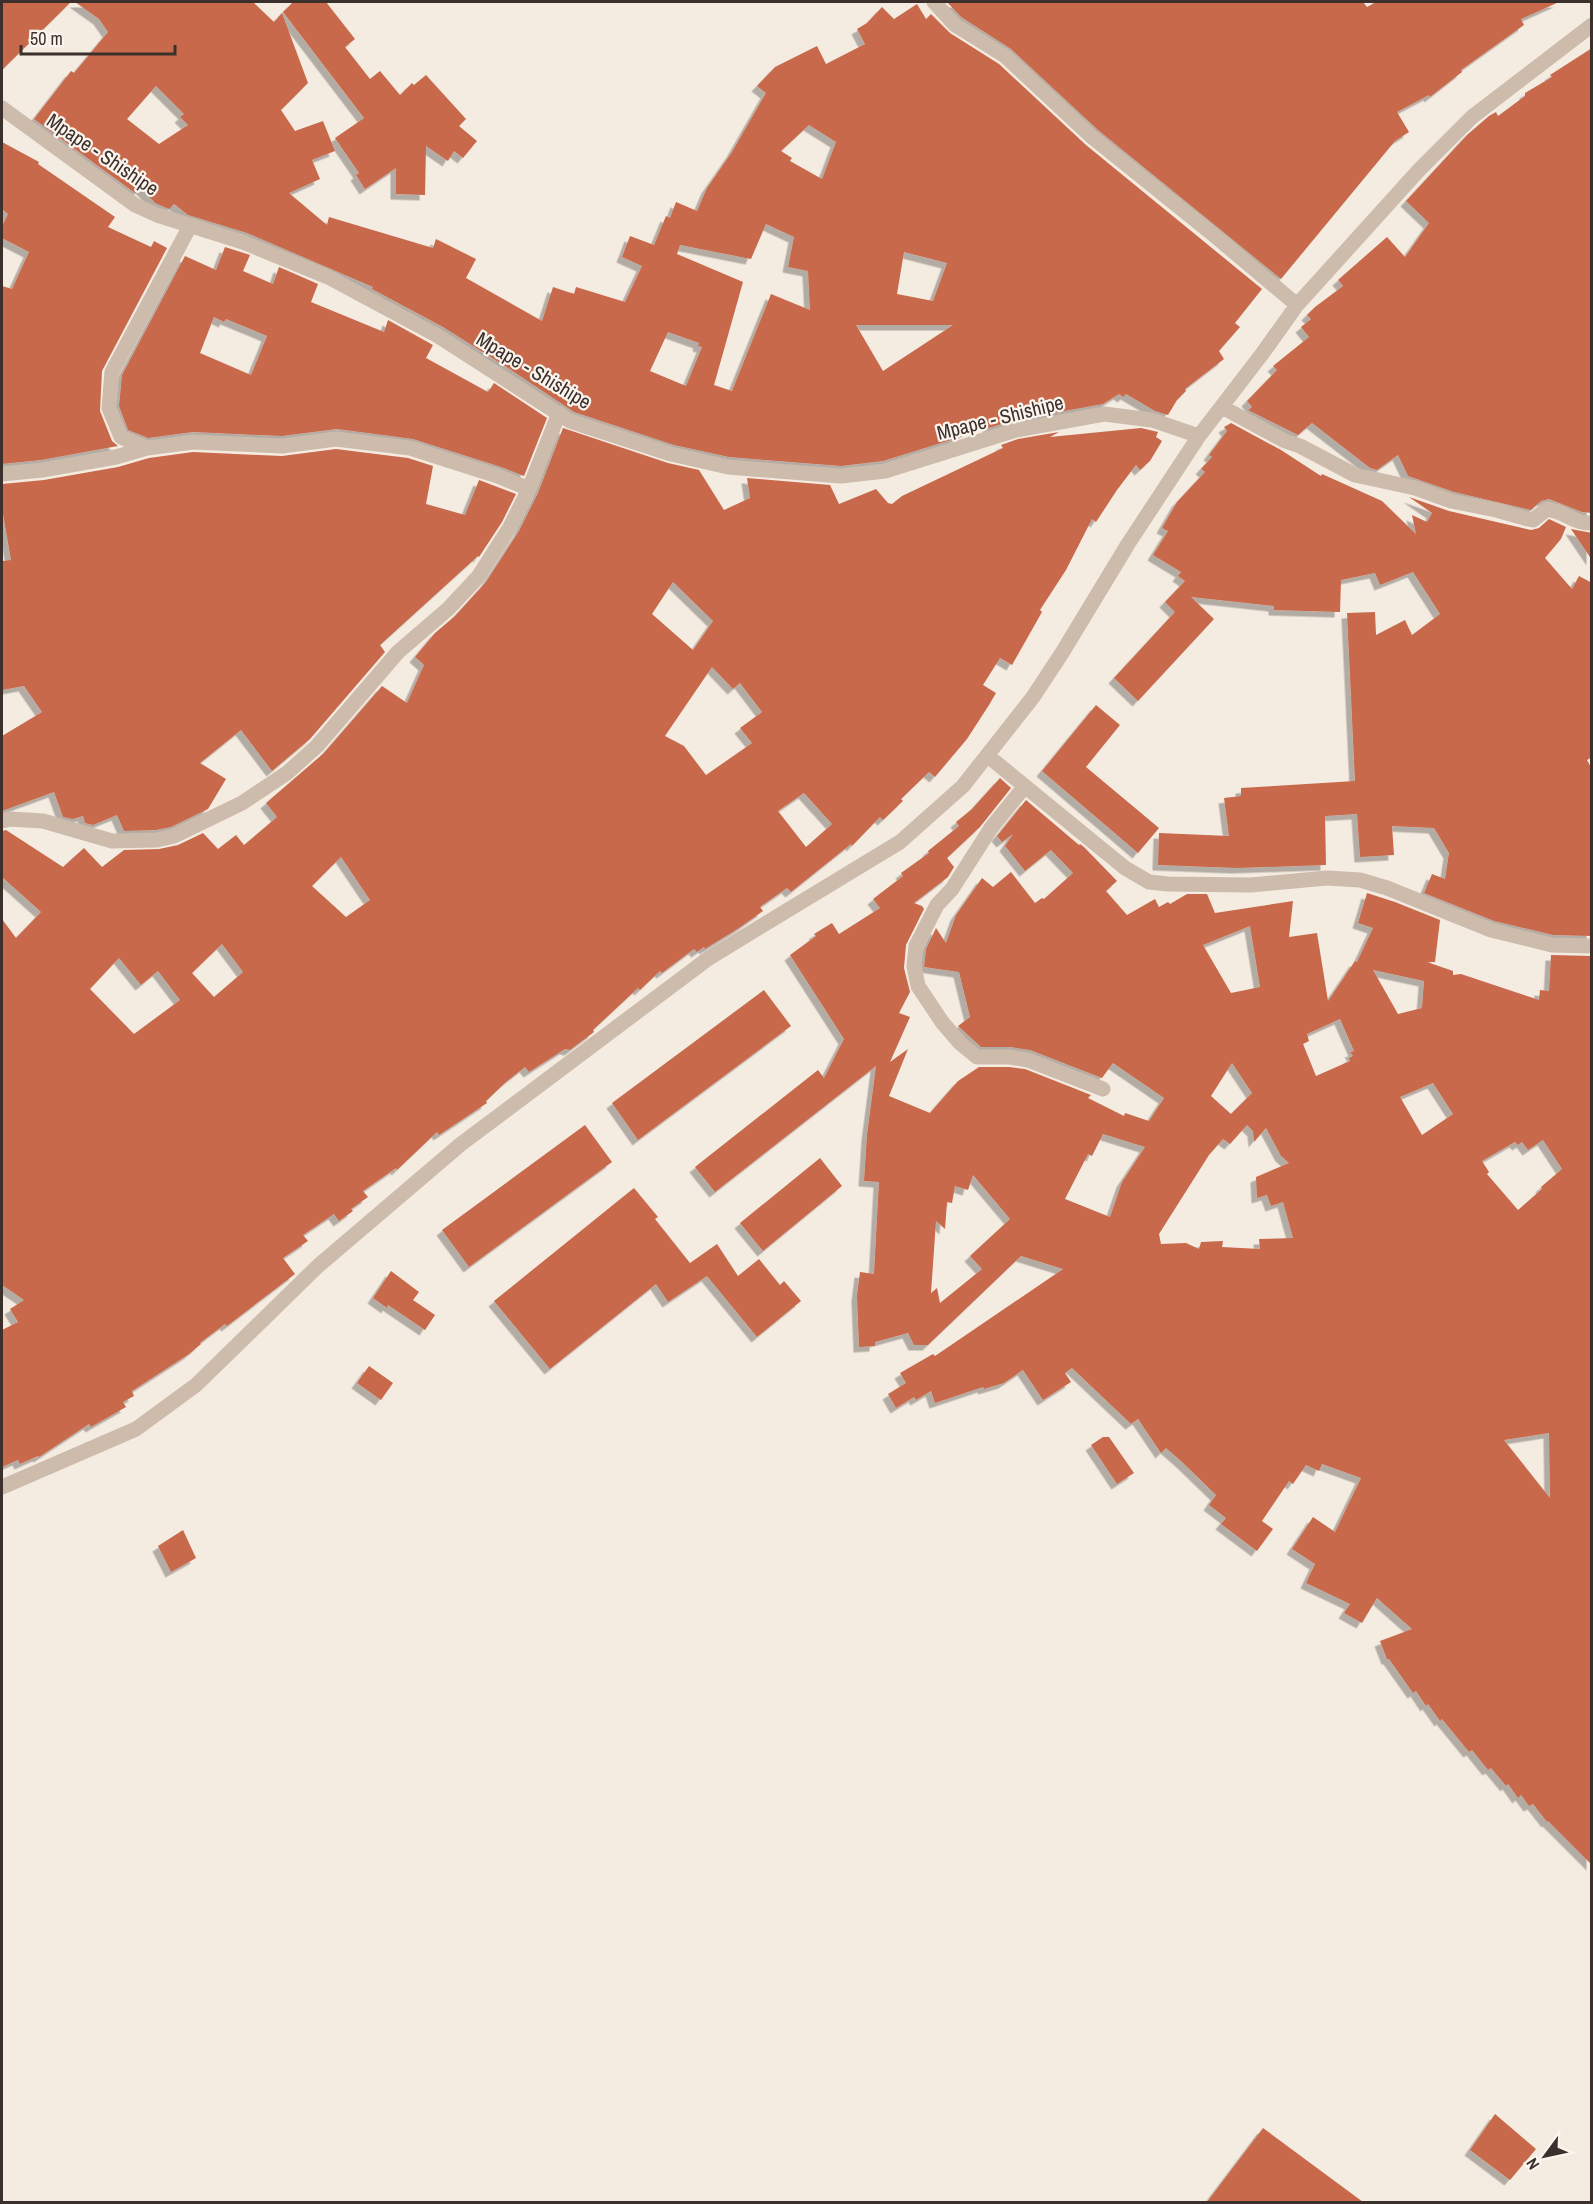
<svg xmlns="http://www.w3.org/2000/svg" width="1593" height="2204" font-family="'Archivo Narrow',sans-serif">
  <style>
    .building { fill: #c8694b; fill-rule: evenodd; filter: url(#shadow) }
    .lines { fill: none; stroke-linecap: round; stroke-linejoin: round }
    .minor { stroke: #cdbbac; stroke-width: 15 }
    .labels { text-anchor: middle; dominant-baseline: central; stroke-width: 4.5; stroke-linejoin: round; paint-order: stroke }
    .street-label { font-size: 20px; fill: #3b302b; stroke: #fbf5ee }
  </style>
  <defs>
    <filter id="shadow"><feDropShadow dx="-5.5" dy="5.5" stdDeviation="0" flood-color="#0004"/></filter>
  </defs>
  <rect width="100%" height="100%" fill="#f4ebe1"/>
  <!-- building -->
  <path class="building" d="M2,2H71L2,70Z
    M75,2H253L274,22L282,13L308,83L281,110L295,131L323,121L335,151L312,160L320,179L289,193L327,225L329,217L433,248L436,239L476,259L466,278L542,321L553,287L574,294L576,287L625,302L642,266L622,257L630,236L654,245L666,216L670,218L676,202L697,211L707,188L732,152L766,93L757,86L775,67L817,46L826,64L865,44L857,29L867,23L882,7L894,19L917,4L926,19L931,14L950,33L999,64L1086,145L1262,289L1235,323L1240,327L1219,351L1224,359L1185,389L1186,391L1177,400L1168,415L1155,411L1126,394L1123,397L1119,394L1103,404L1014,420L989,428L984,421L954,439L883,461L841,466L729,457L674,445L574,412L505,366L443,327L372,289L373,287L247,233L188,215L174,204L169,209L155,203L141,188L135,193L34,119L71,71L74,73L108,32L99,19ZM156,86L184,114L180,117L188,125L159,144L127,119ZM809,125L836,142L822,179L790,161L792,158L781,151ZM766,224L794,237L788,267L808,271L810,310L771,294L732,391L714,385L743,282L677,254L680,245L751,259ZM904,252L947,263L933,301L897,294ZM856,325H953L883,371ZM668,332L699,343L698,346L702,347L686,386L650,371Z
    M293,2H326L355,39L345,47L370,79L380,71L400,95L412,83L414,85L426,75L466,119L459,126L477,141L463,158L454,151L448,161L426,146L425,195L396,194V168L365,189L356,175L359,173L335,138L364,118L283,12Z
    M947,2H1363L1367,7L1376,2H1559L1521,19L1524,25L1461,70L1462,72L1430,97L1429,95L1397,112L1409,132L1395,141L1281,279L1098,130L1011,49L961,17Z
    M1592,48V513L1582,512L1549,499L1541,501L1531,510L1454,492L1408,476L1398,455L1377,470L1370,468L1312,423L1298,435L1248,410L1252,407L1247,401L1277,370L1273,366L1309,337L1301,327L1311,319L1307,315L1315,307L1343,286L1338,280L1387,237L1405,257L1429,223L1406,201L1467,135L1489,116L1496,112L1498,116L1525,96V93L1552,77L1550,75Z
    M2,142L39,162L38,164L115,217L108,227L151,247L154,241L167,248L102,371L100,411L112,441L118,446L41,460L2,464V286L12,289L29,252L2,238V226L8,214L2,209Z
    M225,247L250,255L243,271L273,284L279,267L318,284L311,302L384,332L388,320L433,345L426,358L488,392L494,383L547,418L524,476L501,467L413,439L337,429L282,436L193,432L148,438L128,430L119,406L122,375L185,256L216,270ZM214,317L224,322L226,319L267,336L251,375L200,353Z
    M1231,423L1281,450L1321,476L1322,474L1382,501L1416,534L1412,515L1427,522L1432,513L1409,497L1449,511L1531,530L1539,528L1549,519L1566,527L1561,539L1545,558L1572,589L1579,576L1592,583V757L1587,760L1592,769V936L1553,935L1494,921L1424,893L1432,874L1445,879L1449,853L1434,828L1392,826L1394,855L1360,857L1357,814L1325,816L1326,865L1237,868L1158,865L1159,833L1229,836L1224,798L1241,796V788L1355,781L1347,613L1375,612L1376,635L1405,620L1412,635L1440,614L1413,572L1380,585L1375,573L1341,580L1340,612L1274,610V606L1191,597L1214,619L1138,701L1114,678L1175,612L1165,602L1185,581L1178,576L1181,572L1153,555L1168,531L1162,528L1177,502L1205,472L1201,469L1212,457L1209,455L1227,431L1224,427Z
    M563,428L668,463L699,470L724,510L750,498L747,478L830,485L839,504L876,489L888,503L892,504L902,496L1003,448L1001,445L1018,439L1059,432L1050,437L1141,428L1158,432L1156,437L1162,441L1150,461L1140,470L1136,465L1117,490L1096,522L1092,519L1066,570L1040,610L1042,612L1012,665L1000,658L983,685L996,693L989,705L967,739L935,777L929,772L901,799L903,801L883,820L880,817L852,846L851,844L791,892L787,888L760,907L763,911L739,928L705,949L704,947L697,952L694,949L662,973L660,971L640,990L638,988L593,1030L594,1032L570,1050L565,1049L529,1072L525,1067L506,1082L486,1101L487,1103L439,1135L437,1132L397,1170L396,1168L363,1191L368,1197L351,1209L353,1211L339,1221L334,1214L303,1235L308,1241L283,1258L295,1274L227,1326L225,1324L200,1343L201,1344L189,1354L132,1391L134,1396L123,1402L126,1407L91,1427L89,1424L39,1457L38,1456L20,1464L18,1460L2,1467V1330L18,1322L10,1309L24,1300L2,1285V919L16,938L41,912L2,877V831L6,830L63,867L84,848L102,867L124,850L159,849L178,845L203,833L218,849L236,835L244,845L277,817L266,803L324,753L382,686L407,703L424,665L415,657L435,633L455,616L486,582L519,531L538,493ZM673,582L713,621L693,650L652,614ZM712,667L733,689L740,683L762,712L740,728L752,743L706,775L684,746L665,736ZM804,793L832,824L806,847L778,811ZM341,857L370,900L346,917L312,886ZM222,944L243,972L214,997L192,973ZM119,958L141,985L158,971L180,1000L134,1034L90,989Z
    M336,449L408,458L433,466L426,504L465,515L479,480L516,494L502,522L479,557L478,556L380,645L385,652L310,739L272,771L241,730L200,763L226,779L208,809L171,827L156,830L124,831L117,815L93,825L85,823L83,816L73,819L63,817L54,792L2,811V736L42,712L24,686L2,690V561L11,560L2,508V484L44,480L118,467L149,458L193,452L282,456Z
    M1571,529L1592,533V560Z
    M1096,705L1120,725L1086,767L1159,828L1138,853L1042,771Z
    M1000,778L1011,788L980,827L947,858L954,867L948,877L914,903L922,906L924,909L906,945L904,968L910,992L899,1013L910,1017L890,1062L908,1049L889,1096L930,1113L958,1081L979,1067H1009L1025,1069L1091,1095L1088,1098L1124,1116L1125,1113L1149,1121L1164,1098L1113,1063L1102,1078L1030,1050L1010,1047H981L958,1026L970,1017L959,972L924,967L926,949L936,928L946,943L956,915L982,878L993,887L1011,872L1035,903L1042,898L1044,899L1073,873L1051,850L1025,871L1005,846L1013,834L1002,842L997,836L1026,800L1079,845L1080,844L1084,847L1117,881L1106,891L1127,915L1155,899L1159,907L1168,902L1170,904L1187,894H1207L1215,913L1293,901L1289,937L1317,933L1328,1001L1355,961L1357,962L1373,928L1358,923L1367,893L1395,902L1440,920L1435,962H1427L1453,971V975L1461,974L1539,1000L1540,990L1549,991L1551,955L1592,956V1865L1548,1821L1547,1822L1533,1804L1529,1806L1521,1795L1518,1798L1508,1784L1506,1786L1491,1768L1488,1770L1472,1750L1469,1752L1442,1719L1440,1721L1428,1704L1426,1706L1416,1691L1413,1693L1389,1659H1387L1380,1641L1412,1629L1377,1598L1362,1623L1344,1613L1350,1604L1306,1583L1315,1564L1292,1549L1313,1517L1335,1532L1361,1478L1322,1464L1319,1471L1306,1465L1293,1484L1289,1481L1262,1521L1273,1529L1257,1551L1221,1524L1226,1518L1209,1505L1216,1495L1182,1462L1166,1448L1161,1453L1138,1419L1131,1424L1072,1368L1065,1373L1071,1382L1043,1400L1023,1370L1004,1383L984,1389L983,1387L935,1403L931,1391L916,1400L914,1397L896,1408L888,1394L906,1383L900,1373L933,1354L935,1356L1063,1269L1021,1256L928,1345H914L908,1333L875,1342V1346L859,1347L857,1296L860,1272L874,1274L879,1182L864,1181L867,1135L876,1066L715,1192L695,1167L818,1070L824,1078L844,1039L790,955L816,936L814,934L832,923L839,934L880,908L873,899L903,876L901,873L929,853L928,851L959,826L956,822L972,809ZM1250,926L1260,987L1231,993L1203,945ZM1373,970L1424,981L1422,1008L1398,1014ZM1340,1019L1354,1051L1350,1052L1353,1056L1349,1058L1350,1061L1316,1076L1303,1044L1309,1041L1307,1034ZM1232,1063L1252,1093L1231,1114L1211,1096ZM1433,1083L1453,1114L1422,1135L1400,1097ZM1247,1125L1253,1131L1254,1142L1266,1128L1281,1156L1289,1163L1256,1177L1257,1198L1267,1195L1271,1206L1283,1202L1293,1238L1259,1239L1260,1249L1222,1247L1223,1241L1201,1242L1199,1249L1186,1243L1161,1244L1159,1234L1209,1155L1223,1139L1230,1144ZM1103,1134L1145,1147L1122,1182L1110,1217L1065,1199L1088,1154L1092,1156ZM1543,1140L1562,1169L1541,1187L1542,1189L1518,1210L1487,1174L1489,1172L1482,1161L1515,1142L1518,1145L1522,1142L1528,1150ZM973,1175L1010,1219L970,1256L982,1269L940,1303L937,1288L931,1293L936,1221L945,1229L947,1202L952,1203L955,1186L968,1190ZM1549,1433L1550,1498L1504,1440Z
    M764,990L791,1026L638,1140L612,1103Z
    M585,1125L612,1162L469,1267L442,1230Z
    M820,1158L842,1186L763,1251L740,1223Z
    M634,1188L658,1217L655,1219L690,1263L717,1244L738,1276L759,1259L780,1285L784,1281L801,1301L757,1337L707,1276L668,1302L656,1284L550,1369L494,1301Z
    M391,1271L419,1292L413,1300L435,1315L425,1330L388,1305L387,1308L373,1298Z
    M369,1366L393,1383L381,1400L357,1383Z
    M1103,1437H1109L1134,1473L1117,1484L1091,1445Z
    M183,1530L196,1558L171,1572L158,1546Z
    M1495,2114L1536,2149L1510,2180L1470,2150Z
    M1263,2128L1363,2202H1207Z"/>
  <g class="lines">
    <!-- minor -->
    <path class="minor" d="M934,2L955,25L1005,56L1092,137L1215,236L1297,305
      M2,108L135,205L157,215L243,242L328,277L438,336L570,421L671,454L728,467L841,476L885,471L1016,430L1104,414L1152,420L1199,436
      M1222,407L1285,441L1300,446L1355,475L1415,488L1451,501L1496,510L1528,519L1533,520L1547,509C1564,511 1574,524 1592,523
      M147,448L121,437L109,408L112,372L190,226
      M2,474L42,470L116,457L147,448L193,442L282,446L336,439L410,448L498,476L529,489
      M988,756L1125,868L1149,882L1168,884L1251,885L1327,878L1360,880L1387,888L1491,930L1552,945L1592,946
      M1025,786L991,828L952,889L937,905L916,946L914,966L918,986L942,1022L960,1043L977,1057H1010L1028,1060L1103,1089
      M2,821L9,819L43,821L112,841L157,840L174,836L242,803L287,773L317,746L398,652L448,609L478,577L510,527L529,489L559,413
      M2,1487L136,1429L196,1385L318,1266L461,1144L709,958L900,842L963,786L1033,697L1062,653L1128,544L1199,436L1262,354L1297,305L1419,170L1472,117L1592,25"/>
  </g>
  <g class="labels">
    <!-- street labels -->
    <g class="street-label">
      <text transform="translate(103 154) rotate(34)">Mpape - Shishipe</text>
      <text transform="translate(534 370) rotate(31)">Mpape - Shishipe</text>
      <text transform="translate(1000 417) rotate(-14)">Mpape - Shishipe</text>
    </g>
  </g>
  <!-- border -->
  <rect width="1593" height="2204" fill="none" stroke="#3b302b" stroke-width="6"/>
  <!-- north arrow -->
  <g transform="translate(1545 2156) rotate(237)" stroke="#fbf5ee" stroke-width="4.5" paint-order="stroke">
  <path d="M0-4.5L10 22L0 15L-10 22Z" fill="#3b302b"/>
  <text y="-9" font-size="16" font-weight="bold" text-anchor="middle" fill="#3b302b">N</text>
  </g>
  <!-- scale -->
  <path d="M21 45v9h154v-9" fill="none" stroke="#3b302b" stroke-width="3"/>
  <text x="30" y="45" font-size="18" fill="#3b302b" stroke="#fbf5ee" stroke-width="4.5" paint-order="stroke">50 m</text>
</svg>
